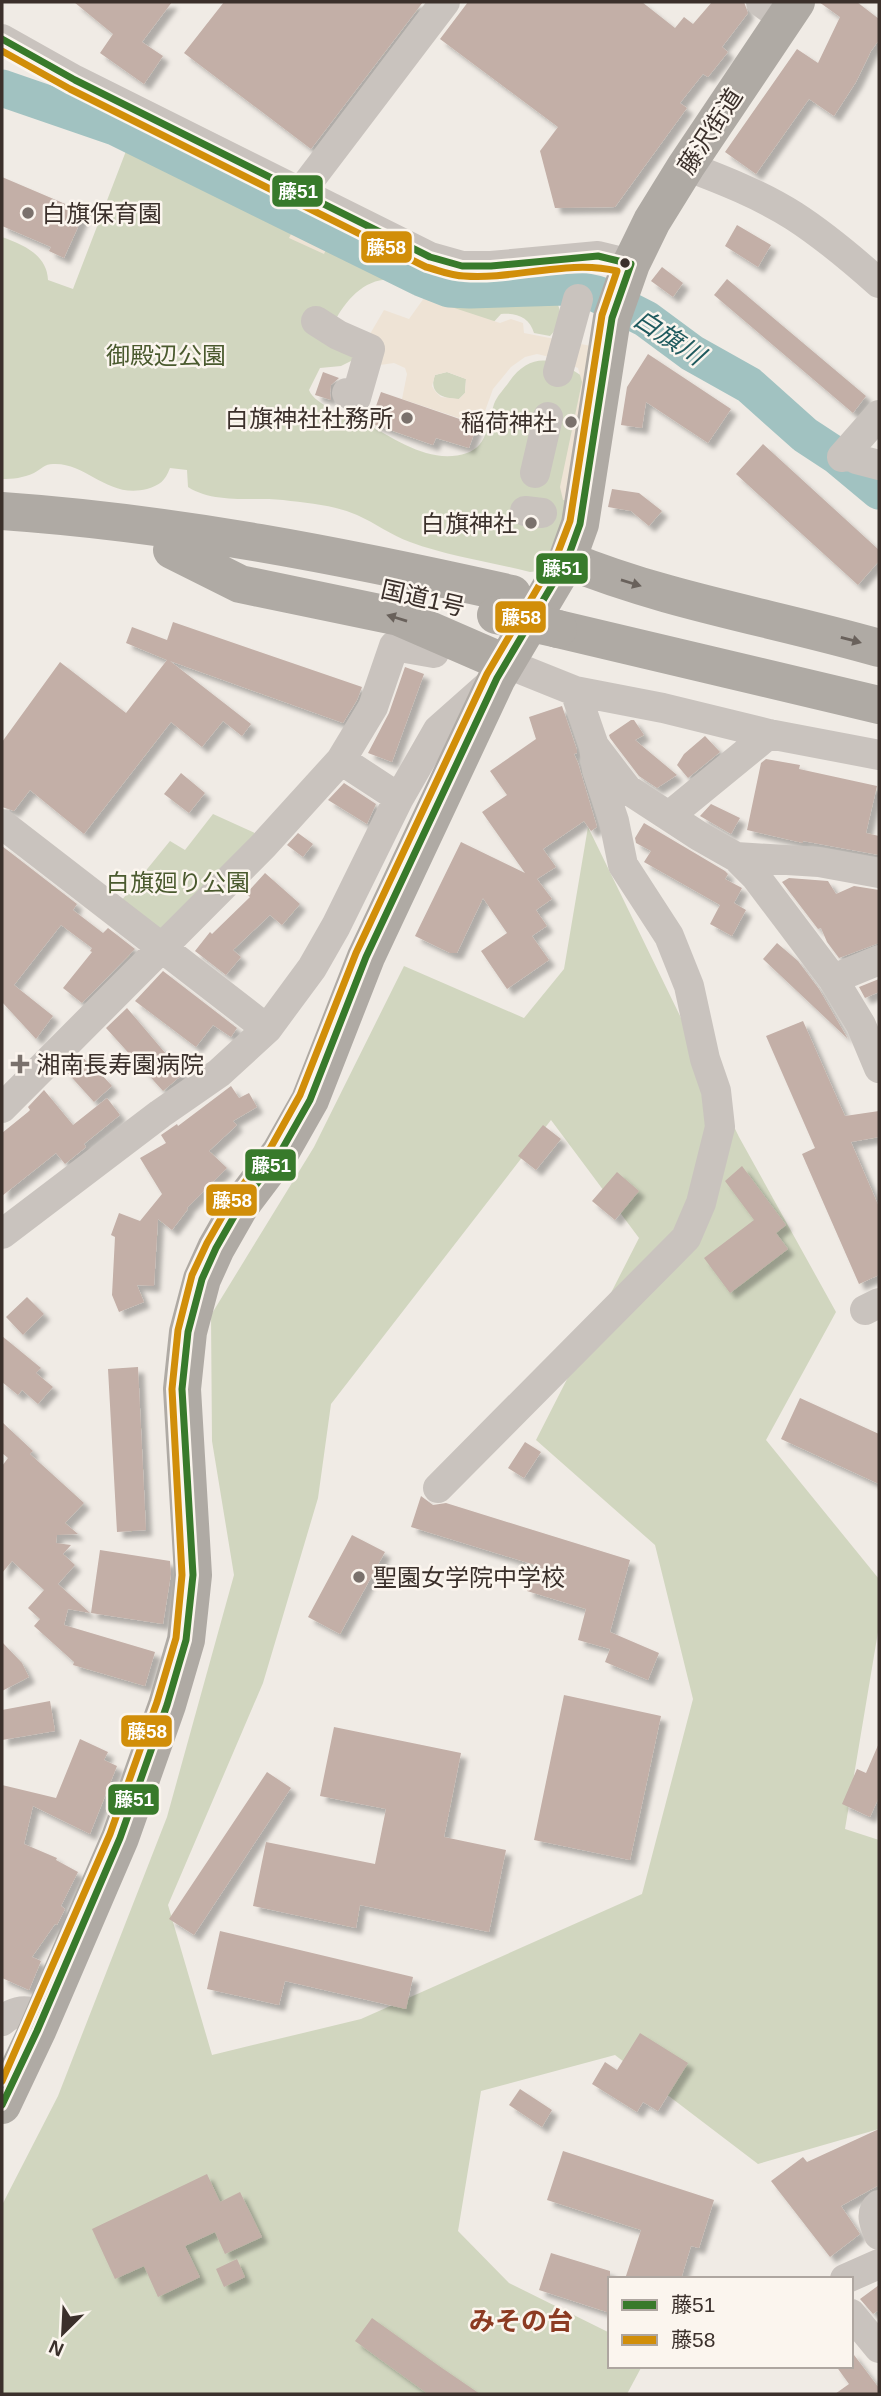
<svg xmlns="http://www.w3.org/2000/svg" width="881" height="2396" font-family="Helvetica,'Noto Sans JP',sans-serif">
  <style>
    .green { fill: #d1d6bf; fill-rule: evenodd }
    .plaza { fill: #eee3d5; fill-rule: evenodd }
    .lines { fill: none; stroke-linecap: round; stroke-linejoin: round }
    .river { stroke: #a1c2c1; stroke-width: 37 }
    .building { fill: #c3afa7; filter: url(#shadow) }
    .minor { stroke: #c9c3be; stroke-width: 30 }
    .highway { stroke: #afaaa4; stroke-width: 38 }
    .highway-bridge { stroke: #afaaa4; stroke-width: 38 }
    .bus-1-casing { stroke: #fbf5ee; stroke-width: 12 }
    .bus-2-casing { stroke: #fbf5ee; stroke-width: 12 }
    .bus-1 { stroke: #387a2b; stroke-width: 7 }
    .bus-2 { stroke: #d18e09; stroke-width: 7 }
    .oneway { fill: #69615b }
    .poi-dot { fill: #7a716c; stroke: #fbf5ee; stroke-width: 2.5 }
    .bus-dot { fill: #3b302b; stroke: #fbf5ee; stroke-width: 2.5 }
    .labels { text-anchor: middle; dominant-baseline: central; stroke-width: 5; stroke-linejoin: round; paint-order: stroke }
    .street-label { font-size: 24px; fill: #3b302b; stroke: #fbf5ee }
    .poi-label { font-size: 24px; fill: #3b302b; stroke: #fbf5ee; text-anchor: start }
    .park-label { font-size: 24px; fill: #4a5a2e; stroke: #fbf5ee }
    .water-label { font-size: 26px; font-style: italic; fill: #1f5a5e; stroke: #fbf5ee }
    .neighbourhood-label { font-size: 26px; font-weight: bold; fill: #8c3b22; stroke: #fbf5ee }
    .line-badge { stroke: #fbf5ee; stroke-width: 2.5 }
    .badge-label { font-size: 19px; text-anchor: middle; font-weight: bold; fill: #fff }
  </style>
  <defs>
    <filter id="shadow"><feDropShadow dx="6" dy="6" stdDeviation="2" flood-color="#0004"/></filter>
  </defs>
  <rect width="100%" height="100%" fill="#f0ebe5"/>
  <!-- green -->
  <path class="green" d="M126,151L262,210L309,232L349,257L377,266L399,278L457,297L495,301L548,297L556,300C563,314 561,325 550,336L534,333C530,318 517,312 501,314L492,324C477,319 459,315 445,308C432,301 422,290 408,284C374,269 348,295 334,323L353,350V360L341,366L320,368L309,390C315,406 351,417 367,424C397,440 431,465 467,453C488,446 488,422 494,404C497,396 504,389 509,382C532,349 558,359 586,379L568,507L545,564L538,571L530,572C490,562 448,556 410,542C391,535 375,523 357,515C334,505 308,503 283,500C254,497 214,504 188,487L187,470L170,468C165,481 160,485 147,489C107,499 87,462 53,464C45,464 41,469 34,473C23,478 13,479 2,479V237C24,245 47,255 48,280L73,289Z
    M447,372L466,379L465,393L459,399C443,399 428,393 435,375Z
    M213,814L264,837L166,943L117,906L170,841L185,850Z
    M588,827L739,1137L836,1312L766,1440L879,1579V1626L845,1829L879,1840V2129L758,2164L615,2055L481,2091L458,2231L509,2283L610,2333V2366H642L627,2394H2V2205L58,2096L167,1817L234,1575L212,1441L211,1315L314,1147L404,966L524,1018L564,969ZM551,1120L639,1238L536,1440L655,1545L693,1699L642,1894L361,2019L212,2055L168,1905L263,1683L318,1498L331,1404Z"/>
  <!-- plaza -->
  <path class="plaza" d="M312,222L334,232L324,254L289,238L294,228L307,234Z
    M424,298L500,323L511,319L523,323L524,333L591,346L570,501L563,500L560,487L582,382L578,368L550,357L537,354L525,357L511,367L493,389L480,425L402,399L407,374L405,368L394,363L380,365L363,346L384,310L409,319ZM447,372L466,379L465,393L459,399L441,397L435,391L432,386L435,375Z"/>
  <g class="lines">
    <!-- river -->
    <path class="river" d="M2,88L115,127L421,278L449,289L470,290L564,287L597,294L646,319L692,353L749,385L805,435L837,456L879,491"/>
  </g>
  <!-- building -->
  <path class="building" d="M74,2H172L142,42L163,56L144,84L100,53L113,34Z
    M224,2H423L311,149L184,53Z
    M468,2H642L675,28L684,17L693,24L712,2H744L748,13L722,47L728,52L708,77L703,74L680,103L687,108L615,207L555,208L540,151L558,127L440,39Z
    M819,2H857L879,19V40L871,51L856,82L834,116L809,99L756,174L725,152L797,49L818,63L840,17Z
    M2,177L70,206L72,201L87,207L64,258L49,251L51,247L2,226Z
    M737,225L771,245L758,267L725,246Z
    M662,267L683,283L673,297L651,281Z
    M727,279L866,396L853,413L714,295Z
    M648,354L731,409L708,443L646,402L642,428L621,425L627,387Z
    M323,372L339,378L331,385L330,393L331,400L315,395Z
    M381,392L477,425L469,448L436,438L433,445L370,423Z
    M763,444L879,550V561L858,585L736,474Z
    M612,489L639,493L662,511L649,526L631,511L608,507Z
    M173,622L362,687L357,700L343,723L170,661L251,724L242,736L223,721L202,747L171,722L84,834L30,790L14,811L2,807V742L60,662L126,713L167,660L126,643L132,627L167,640Z
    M405,667L424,674L392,762L368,753L389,713Z
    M562,706L577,750V753L574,754L578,763L597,827L591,831L584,821L543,849L556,867L537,879L552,899L536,910L547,926L532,936L549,960L507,989L481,951L507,933L483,898L457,953H450L415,936L461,842L525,873L482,812L507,795L490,771L536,739L529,717Z
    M631,720H634L644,735L635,740L677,775L657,788L639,776L610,738L609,735Z
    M705,736L720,752L688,778L677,765L684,754Z
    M766,759L800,765L799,769L877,786L866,833L879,836V855L803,841V843L747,830L761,763Z
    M181,773L205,793L189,813L164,794Z
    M344,783L376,804L367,824L328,800Z
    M711,804L740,818L731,834L700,816Z
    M644,823L725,871L728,874L725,879L742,888L734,903L746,910L732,936L710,924L720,905L644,862L651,851L636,843L635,838Z
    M298,833L313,844L303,857L287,845Z
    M2,846L77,904L73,910L103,933L108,928L135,949L82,1003L63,988L92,952L90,951L92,948L61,925L14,985L53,1016L36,1039L2,1002Z
    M265,873L300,904L282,925L270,915L233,950L241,957L226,975L195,951L210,932L212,934L250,897L246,894Z
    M789,878L828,881L836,894L854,886L879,890V943L839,958L827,942L821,928L818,929L782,882Z
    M777,943L798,961L819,989L848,1039L763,959Z
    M163,971L237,1028L231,1037L213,1025L196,1047L135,1001Z
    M879,979V992L865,998L859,987Z
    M127,1008L183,1074L163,1091L106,1028Z
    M803,1021L845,1116L879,1111V1137L851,1142L879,1207V1275L859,1284L802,1154L815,1148L766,1036Z
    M80,1054L99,1076L101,1074L112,1086L94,1102L65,1070Z
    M231,1086L239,1098L249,1093L257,1107L233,1121L237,1125L209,1151L227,1168L187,1208L188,1209L172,1230L158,1219L154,1286L137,1285L144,1302L119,1312L112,1295L115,1237L111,1235L119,1213L140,1221L162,1194L140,1158L166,1143L161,1135L177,1124L178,1126Z
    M44,1090L73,1125L107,1098L120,1115L84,1144L86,1147L65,1164L56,1153L2,1196V1133L28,1112L30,1110L28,1107Z
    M543,1125L561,1139L536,1170L518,1156Z
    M742,1166L786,1225L776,1233L788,1249L730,1293L704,1258L754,1220L725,1181Z
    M617,1172L639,1191L615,1220L592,1201Z
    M27,1297L44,1314L23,1335L6,1317Z
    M2,1336L41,1368L36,1373L53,1387L38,1404L22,1390L18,1395L2,1382Z
    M138,1367L146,1530L117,1532L108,1369Z
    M800,1398L879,1434V1484L781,1439Z
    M2,1422L33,1451L30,1454L84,1503L65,1523L78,1534L57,1535L56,1543L71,1545L63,1554L75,1565L58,1584L90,1613L68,1609L64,1625L155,1652L145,1686L73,1665L74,1662L34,1626L40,1619L28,1608L44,1590L12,1561L2,1573V1466L8,1458L2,1453Z
    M525,1442L541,1452L524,1478L508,1468Z
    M421,1496L433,1505L446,1503L630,1560L610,1632L659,1653L648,1680L605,1662L610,1649L578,1640L586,1609L527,1591L535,1565L411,1527Z
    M352,1535L385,1552L340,1634L308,1617Z
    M100,1550L170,1561L171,1574L163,1624L91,1613Z
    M2,1642L22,1663L29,1677L2,1691Z
    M564,1695L661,1716L630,1860L534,1840Z
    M50,1701L55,1731L2,1740V1710Z
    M334,1727L461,1753L444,1837L506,1850L489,1932L360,1905L356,1928L253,1906L266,1842L375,1864L386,1809L320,1796Z
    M80,1739L108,1752L104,1760L117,1766L90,1834L33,1806L24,1844L57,1858L56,1860L78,1872L61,1906L65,1909L57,1925L55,1924L32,1957L41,1961L29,1990L2,1978V1785L56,1798Z
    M879,1743V1797L870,1817L842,1804L857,1769L866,1773Z
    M267,1772L291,1788L194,1935L169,1919Z
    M220,1931L413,1977L406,2009L285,1981L279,2005L207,1989Z
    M640,2033L688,2063L658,2111L643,2102L637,2112L592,2084L605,2062L617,2070Z
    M520,2089L552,2110L542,2127L509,2105Z
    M879,2129V2185L841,2206L860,2234L830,2257L771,2181L803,2157L807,2162Z
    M563,2151L714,2200L699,2248L691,2246L681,2279H625L641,2230L547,2200Z
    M207,2174L220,2202L240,2192L262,2237L225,2254L215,2232L185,2246L200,2277L158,2297L144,2266L115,2279L92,2229Z
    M551,2253L610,2271V2313L539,2290Z
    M237,2259L245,2277L224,2287L216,2269Z
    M879,2285V2310L873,2314L860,2299Z
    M372,2318L439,2366L480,2394H428L355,2341Z
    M851,2351L879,2388V2394H835L849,2384L836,2366H851Z"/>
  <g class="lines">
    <!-- minor -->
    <path class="minor" d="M761,2L784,19
      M2,39L75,80L430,257L462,266H491L598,256L631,264
      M686,166C723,180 761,195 794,216C825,236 852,259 879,283
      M300,193L445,2
      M316,321L338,335L370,349L356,398L347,393
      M558,372L578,299
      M847,452L856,459L879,465
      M842,457L879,415
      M535,473L548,417
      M525,511L542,513
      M505,663L575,691L663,708L769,734L879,755
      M575,691L594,746L627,789L699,836L736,857L756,877L833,979L861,1025L879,1068
      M341,760L399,798
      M669,816L769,734
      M2,824L267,1029
      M736,857L819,862L879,873
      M833,979L879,960
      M2,1108L263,846L341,760L373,707L394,646L434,653
      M2,1234L160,1114L219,1073L267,1029L312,968L336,926L399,798L438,730L491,683
      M865,1310L879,1303
      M438,1488L686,1238L701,1203L720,1127L716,1091L705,1059L689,986L669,936L623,865L614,821L597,770L594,746
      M2,2021C16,2009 25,2010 44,2014
      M879,2205C869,2213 875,2225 879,2235
      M845,2279L879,2264
      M851,2314L879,2348"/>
    <!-- highway -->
    <path class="highway" d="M2,511C175,523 343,556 512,594
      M172,550L240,584L399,617L505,663
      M567,560C667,601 775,618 879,648
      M558,629L879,705
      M2,2105L37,2031L120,1838L167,1705L186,1640L193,1575L182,1389L188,1332L202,1279L216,1248L240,1206L280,1153L310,1100L366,957L497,678L567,560L580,524L612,318L631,264L652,221L686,166L796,2"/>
    <!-- highway-bridge -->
    <path class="highway-bridge" d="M496,615L558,629"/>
    <defs>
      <path id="bus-1" d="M2,39L75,80L430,257L462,266H491L598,256L631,264L612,318L580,524L567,560L497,678L366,957L310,1100L280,1153L240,1206L216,1248L202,1279L188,1332L182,1389L193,1575L186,1640L167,1705L120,1838L37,2031L2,2105"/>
      <path id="bus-2" d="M2,51L70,89L426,267C438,270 451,276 464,276C514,280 568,259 617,271L602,315L570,521L557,555L487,674L356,953L300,1095L271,1147L231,1201L207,1243L192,1275L178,1330L172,1389L182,1575L176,1638L157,1702L110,1834L2,2081"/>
    </defs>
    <!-- bus-1 casing -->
    <use href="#bus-1" class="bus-1-casing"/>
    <!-- bus-2 casing -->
    <use href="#bus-2" class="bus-2-casing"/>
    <!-- bus-1 -->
    <use href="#bus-1" class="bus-1"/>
    <!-- bus-2 -->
    <use href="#bus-2" class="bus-2"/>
  </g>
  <!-- one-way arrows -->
  <defs><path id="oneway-solid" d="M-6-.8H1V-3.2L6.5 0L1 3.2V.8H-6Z" transform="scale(1.75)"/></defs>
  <g class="oneway">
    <use href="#oneway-solid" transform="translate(631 583) rotate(17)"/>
    <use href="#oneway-solid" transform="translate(397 618) rotate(-163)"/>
    <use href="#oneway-solid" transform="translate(851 640) rotate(15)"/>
  </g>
  <!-- markers -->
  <g class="poi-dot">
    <circle cx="28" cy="213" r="7"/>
    <circle cx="407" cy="418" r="7"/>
    <circle cx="571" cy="422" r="7"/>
    <circle cx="531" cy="523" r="7"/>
    <path d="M16.5 1053.5h7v7h7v7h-7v7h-7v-7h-7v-7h7z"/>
    <circle cx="359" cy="1577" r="7"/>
  </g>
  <circle class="bus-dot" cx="625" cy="263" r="6"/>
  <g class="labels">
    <!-- street labels -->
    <g class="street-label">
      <text transform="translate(710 131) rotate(-57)">藤沢街道</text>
      <text transform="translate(423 598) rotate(13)">国道1号</text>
    </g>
    <!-- poi labels -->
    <g class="poi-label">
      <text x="42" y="213">白旗保育園</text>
      <text x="393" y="418" text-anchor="end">白旗神社社務所</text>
      <text x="557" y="422" text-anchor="end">稲荷神社</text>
      <text x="517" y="523" text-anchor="end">白旗神社</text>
      <text x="36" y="1064">湘南長寿園病院</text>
      <text x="373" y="1577">聖園女学院中学校</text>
    </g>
    <!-- park labels -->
    <g class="park-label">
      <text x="166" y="355">御殿辺公園</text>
      <text x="178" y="882">白旗廻り公園</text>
    </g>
    <!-- water labels -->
    <g class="water-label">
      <text transform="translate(669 337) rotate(33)">白旗川</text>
    </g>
    <!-- neighbourhood labels -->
    <g class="neighbourhood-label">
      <text x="521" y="2321">みその台</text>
    </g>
  </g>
  <g class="line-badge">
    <rect x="271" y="174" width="53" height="34" rx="7" fill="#387a2b"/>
    <rect x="360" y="230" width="53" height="34" rx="7" fill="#d18e09"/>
    <rect x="535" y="552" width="54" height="33" rx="7" fill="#387a2b"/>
    <rect x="494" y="600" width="53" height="34" rx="7" fill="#d18e09"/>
    <rect x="244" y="1148" width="53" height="34" rx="7" fill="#387a2b"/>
    <rect x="205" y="1183" width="53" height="34" rx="7" fill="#d18e09"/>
    <rect x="120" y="1714" width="53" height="34" rx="7" fill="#d18e09"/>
    <rect x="107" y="1783" width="53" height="33" rx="7" fill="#387a2b"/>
  </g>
  <g class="badge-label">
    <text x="298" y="198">藤51</text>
    <text x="386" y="254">藤58</text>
    <text x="562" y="575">藤51</text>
    <text x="521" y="624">藤58</text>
    <text x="271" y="1172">藤51</text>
    <text x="232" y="1207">藤58</text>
    <text x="147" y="1738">藤58</text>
    <text x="134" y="1806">藤51</text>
  </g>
  <!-- border -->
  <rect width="881" height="2396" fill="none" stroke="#3b302b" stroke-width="7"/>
  <!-- legend -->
  <rect x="608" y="2277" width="245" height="91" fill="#fbf5ee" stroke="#aea6a0" stroke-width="2"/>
  <rect x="622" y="2300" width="35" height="10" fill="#387a2b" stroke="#aea6a0" stroke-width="2"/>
  <text x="671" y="2312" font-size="21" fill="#3b302b">藤51</text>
  <rect x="622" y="2335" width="35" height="10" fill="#d18e09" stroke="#aea6a0" stroke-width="2"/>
  <text x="671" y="2347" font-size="21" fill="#3b302b">藤58</text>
  <!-- north arrow -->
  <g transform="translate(63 2333) rotate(204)" stroke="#fbf5ee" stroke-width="5" paint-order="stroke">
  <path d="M0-5L12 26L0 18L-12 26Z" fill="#3b302b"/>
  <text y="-10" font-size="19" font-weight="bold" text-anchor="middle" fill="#3b302b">N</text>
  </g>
</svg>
